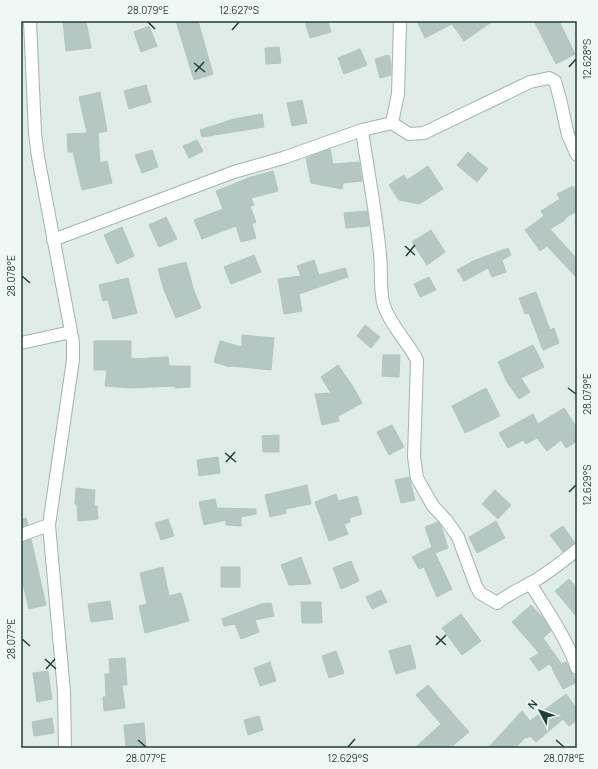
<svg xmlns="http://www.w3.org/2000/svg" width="598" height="769" font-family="Manrope,sans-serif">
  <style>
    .building { fill: #b4c7c2; stroke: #b1c6c1 }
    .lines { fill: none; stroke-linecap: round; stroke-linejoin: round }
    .street-casing { stroke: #a2b4b1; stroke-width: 14 }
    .street { stroke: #fff; stroke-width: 12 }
    .ticks { fill: none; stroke: #1f3e3b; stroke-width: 1.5 }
    .neatline { fill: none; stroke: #1f3e3b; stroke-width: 1.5 }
    .ticks-label { font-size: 10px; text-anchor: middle; fill: #1f3e3b }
  </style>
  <rect width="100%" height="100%" fill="#dfece8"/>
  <!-- building -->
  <path class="building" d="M63,21H86L91,48L66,51Z
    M176,21H198L213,74L194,80Z
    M305,21H328L331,32L310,38Z
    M417,21H493L464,41L452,24L425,38Z
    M534,21H559L575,54L556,64Z
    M149,26L157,46L141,52L134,32Z
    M279,47L281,63L266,64L265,48Z
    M360,49L367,65L344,74L338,58Z
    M389,55L391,63V75L380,78L375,59Z
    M146,85L151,102L129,109L124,91Z
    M100,92L107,131L98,133L100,163L107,161L112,183L82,190L73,152H68L67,134L87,133L79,97Z
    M302,100L307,123L292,126L287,103Z
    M262,114L264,127L202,137L200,130L234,119Z
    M197,140L203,151L189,158L183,146Z
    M330,149L333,164L359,162L362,181L343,183L342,189L311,183L306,158Z
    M152,150L158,167L142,173L135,155Z
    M468,152L488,169L477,182L457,165Z
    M428,166L443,189L419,204L399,200L389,185L404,175L407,180Z
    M273,171L278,191L251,198L254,205L250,206L256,222L252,224L256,238L241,242L236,226L202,239L194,220L223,209L216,191L251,177Z
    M573,186L577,194V211L565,218V220L550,229L577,259V278L547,246L540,251L525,230L544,216L541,211L560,199L557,194Z
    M367,211L369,226L346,228L344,213Z
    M166,217L177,239L159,247L149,225Z
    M122,227L134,256L117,264L104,235Z
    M431,230L445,252L427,265L412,242Z
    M508,248L511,255L502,260L506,272L492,277L488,268L464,281L457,270L473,261Z
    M254,255L261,272L231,284L224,267Z
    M314,260L319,275L345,268L348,277L299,294L302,311L284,314L278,279L301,276L297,266Z
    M186,262L194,291L201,308L176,318L164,290L158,269Z
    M429,277L436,290L420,297L414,284Z
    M128,278L137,313L113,319L108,300L103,301L99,285Z
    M536,292L550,330L554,328L559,343L543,350L529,313L525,314L519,298Z
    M365,325L380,337L371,348L357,336Z
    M242,335L274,338L271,370L231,366L230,367L214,362L220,341L242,347Z
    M94,341H131V359L168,357L169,366H190V387L175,388V386L131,388L105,386L107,370H94Z
    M533,345L544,367L521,378L530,392L519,399L507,382L498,362Z
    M383,355H400L399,377L382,376Z
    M338,365L352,385L362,403L338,416L339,421L322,425L315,394L331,393L321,377Z
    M486,388L500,416L465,433L452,406Z
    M564,408L577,428V441L566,448L561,440L547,451L537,438L526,444L523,440L508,448L499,433L533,414L538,424Z
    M392,425L404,447L389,455L377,432Z
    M279,435V452H263L262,436Z
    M218,457L220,473L199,476L197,460Z
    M409,477L415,500L401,503L395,480Z
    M307,485L311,504L285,509L286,513L270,517L265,495Z
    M76,488L95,490L94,506H97L98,519L78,521L77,504H75Z
    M495,490L511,505L498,519L482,504Z
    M336,494L338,501L357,496L362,514L349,518L350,522L344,524L348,534L329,541L315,502Z
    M215,499L217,508L256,509V514L241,517V526L226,525V520L204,525L199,502Z
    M26,518L28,525L21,527V519Z
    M168,519L174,536L161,540L155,523Z
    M496,521L505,538L477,553L469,537Z
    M438,522L441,526L448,548L435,553L452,589L437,597L424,567L419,569L412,557L432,547L433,550L425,527Z
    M563,526L575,543L563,552L550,535Z
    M31,539L46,605L29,609L21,576V542Z
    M301,557L311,584L289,585L281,565Z
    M351,561L359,581L341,589L333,568Z
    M163,567L169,596L181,593L189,621L145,633L139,606L147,604L140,573Z
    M221,567H240V587H221Z
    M569,579L577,588V617L555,591Z
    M381,590L387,602L372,609L366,597Z
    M110,601L113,619L91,622L88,604Z
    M301,602H321L322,623H302Z
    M271,603L274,616L255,620L259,632L241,639L235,624L224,626L222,619L261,604Z
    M531,605L544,619L551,631L543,638L561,663L555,667L566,662L577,682L563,689L552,669L553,668L549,664L539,671L530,659L539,653L512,622Z
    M461,614L481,641L462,655L442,628Z
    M410,645L416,668L396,674L389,651Z
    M336,651L344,673L329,678L322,656Z
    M125,658L127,685H122L125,708L104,711L103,697H106L105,674H110L109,659Z
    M270,662L276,681L260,686L254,668Z
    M48,671L52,699L37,702L33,673Z
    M428,685L469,732L450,748H415L441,724L416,695Z
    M566,694L577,709V720L569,726L563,719L536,742L530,736L527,738L526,737L515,748H488L522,711L530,721Z
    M259,716L263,730L248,735L244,720Z
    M52,718L54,733L34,736L32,722Z
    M144,723L146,748H126L124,725Z"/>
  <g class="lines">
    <defs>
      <path id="street" d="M30,21L35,133L38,157L73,342V360L49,525L64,692L65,748
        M392,123L398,94L400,21
        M362,130C368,172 376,213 380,254C382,271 379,290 384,306C391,326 407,341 417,360L414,457L417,478L433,506L446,520L458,537L476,586L480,593L497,603C507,595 518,590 529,584C546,575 562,562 577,550
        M53,240L234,172L283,158L362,130L392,123L409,134L424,133L530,82L549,78L555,81L560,99L568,135L577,155
        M21,343L71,332
        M21,535L49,525
        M530,583C547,611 566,637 577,668"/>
    </defs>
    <!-- street casing -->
    <use href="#street" class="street-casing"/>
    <!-- street -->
    <use href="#street" class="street"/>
  </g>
  <!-- ticks -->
  <path class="ticks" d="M148,22L155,29M232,30L239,22M194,63L205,72M569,67L576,59M195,72L204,62M405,246L415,255M406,256L415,245M22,276L30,283M568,388L576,394M225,453L236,462M226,462L235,452M569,492L576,485M436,636L446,645M22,639L30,646M436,645L446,635M45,659L56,669M46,669L55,659M138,740L146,747M556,740L564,747M348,747L355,739"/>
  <!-- border -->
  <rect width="598" height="769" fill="none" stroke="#f0f8f6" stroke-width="44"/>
  <!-- north arrow -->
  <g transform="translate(540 711) rotate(311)" stroke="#f0f8f6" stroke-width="3" paint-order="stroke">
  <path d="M0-3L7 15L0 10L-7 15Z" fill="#1f3e3b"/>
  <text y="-6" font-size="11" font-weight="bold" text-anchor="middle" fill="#1f3e3b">N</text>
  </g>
  <rect x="22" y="22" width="554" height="725" class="neatline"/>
  <g class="ticks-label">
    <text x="148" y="14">28.079°E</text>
    <text x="239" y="14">12.627°S</text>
    <text transform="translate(587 59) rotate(-90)" y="4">12.628°S</text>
    <text transform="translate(11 276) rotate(-90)" y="4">28.078°E</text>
    <text transform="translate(587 394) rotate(-90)" y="4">28.079°E</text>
    <text transform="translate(587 485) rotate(-90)" y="4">12.629°S</text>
    <text transform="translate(11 639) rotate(-90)" y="4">28.077°E</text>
    <text x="146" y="762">28.077°E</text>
    <text x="348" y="762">12.629°S</text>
    <text x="564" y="762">28.078°E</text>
  </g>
</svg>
